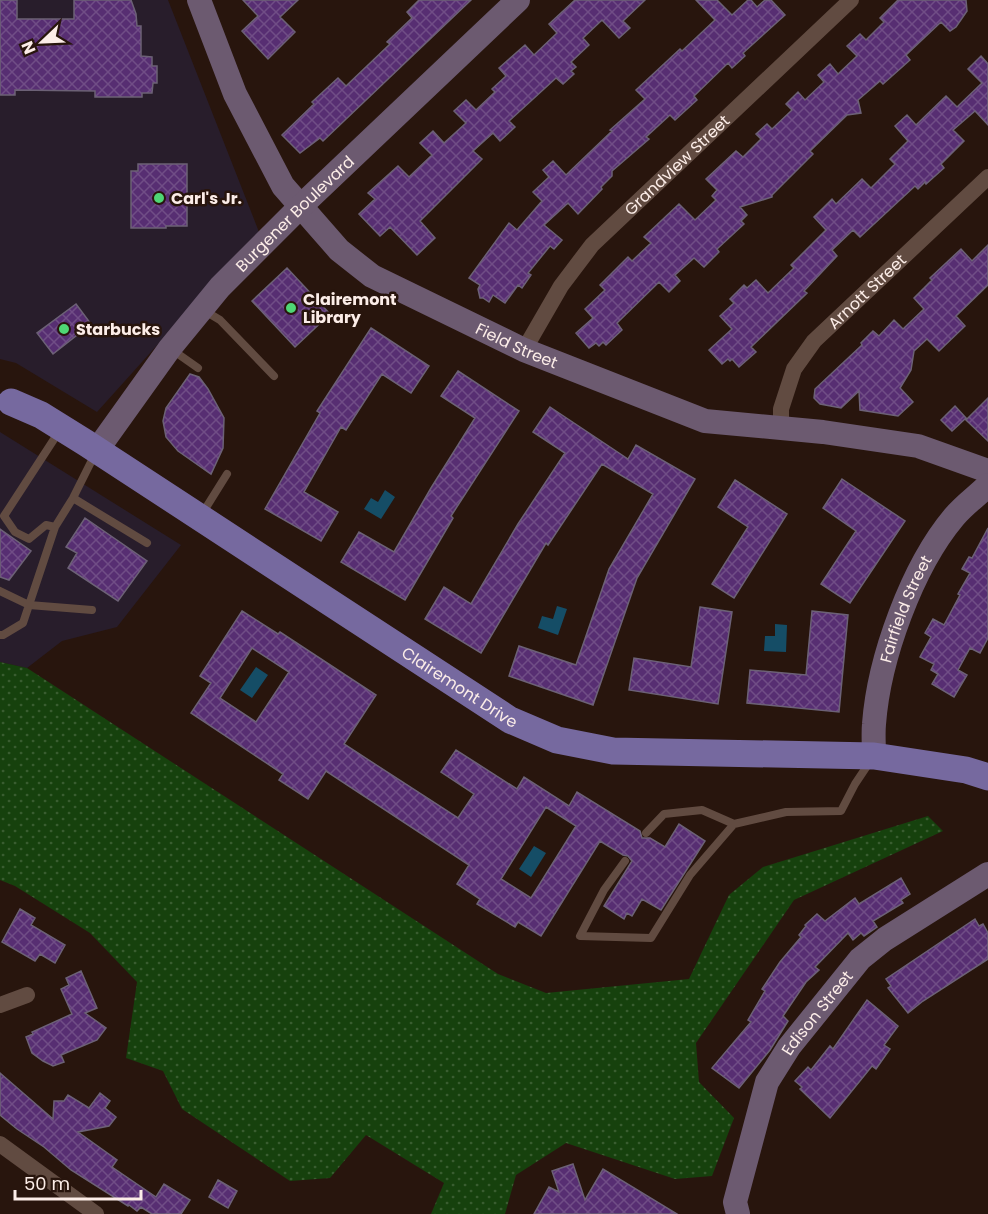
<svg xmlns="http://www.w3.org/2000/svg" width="988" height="1214" font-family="Poppins,sans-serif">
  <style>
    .commercial { fill: #281d2b }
    .green { fill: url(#green-dots) }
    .water { fill: #154d66 }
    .building { fill: url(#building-cross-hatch); stroke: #6c6176; stroke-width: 1.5; fill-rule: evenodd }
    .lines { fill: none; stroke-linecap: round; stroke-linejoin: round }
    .lane { stroke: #614b41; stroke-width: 8 }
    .street { stroke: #614b41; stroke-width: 16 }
    .secondary { stroke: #6c5a70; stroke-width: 24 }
    .primary { stroke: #76699f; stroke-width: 27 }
    .poi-dot { fill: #4fd675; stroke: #28150d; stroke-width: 2 }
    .labels { text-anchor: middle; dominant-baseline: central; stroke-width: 5; stroke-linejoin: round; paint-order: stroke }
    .street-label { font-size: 16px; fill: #fcede8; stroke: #28150d }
    .poi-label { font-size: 16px; font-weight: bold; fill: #fcede8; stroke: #28150d; text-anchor: start }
  </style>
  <defs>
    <pattern id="green-dots" width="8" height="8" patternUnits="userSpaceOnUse" patternTransform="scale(1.5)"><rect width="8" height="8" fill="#16410d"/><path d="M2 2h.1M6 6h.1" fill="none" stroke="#395d30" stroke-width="1.8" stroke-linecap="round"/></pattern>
    <pattern id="building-cross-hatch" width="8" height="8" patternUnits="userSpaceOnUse" patternTransform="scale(1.5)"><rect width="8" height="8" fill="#572e72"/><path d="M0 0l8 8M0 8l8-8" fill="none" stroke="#704d86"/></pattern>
  </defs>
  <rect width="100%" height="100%" fill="#28150d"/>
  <!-- commercial -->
  <path class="commercial" d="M0,0H168L259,232L97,412L16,363L0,359Z
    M0,432L181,545L117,627L62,641L27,668L0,662Z"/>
  <!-- green -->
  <path class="green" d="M0,662L27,668L498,974L546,993L689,979L729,895L763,867L928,816L943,831L794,900L696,1043L699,1082L734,1118L712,1176L675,1179L566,1143L516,1175L505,1214H431L444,1183L366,1135L330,1178L290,1181L182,1109L163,1071L126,1058L137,982L90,933L15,886L0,880Z"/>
  <!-- water -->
  <path class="water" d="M385,490L395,497L381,519L364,509L371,498L378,502Z
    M557,606L567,609L558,635L538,628L542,616L553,619Z
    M775,624L787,625L786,652L764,651L765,636H775Z
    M256,667L268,675L252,698L240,690Z
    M534,846L546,853L531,877L519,869Z"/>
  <!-- building -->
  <path class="building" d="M0,0H17V19H74V0H131L136,14L137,26H141V56L152,57V66H157V83H153L152,93H142V97H95V91L15,90V95H0Z
    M243,0H298L280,17L295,32L268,59L242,31L258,16Z
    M419,0H471L323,141L320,138L300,153L282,135L314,104L312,102L338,78L346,86L390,44L387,42L412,18L407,12Z
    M575,0H645L623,21L630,28L619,38L602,20L583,38L589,45L571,62L576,67L571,71L574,74L563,84L556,78L509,121L515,127L500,141L493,133L473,151L482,159L420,221L435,238L417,255L390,227L380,236L359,214L375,199L368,193L398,166L409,177L432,155L420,143L433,131L444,143L466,123L454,111L466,100L476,110L495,92L492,89L506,76L499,68L525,45L534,55L557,33L549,24Z
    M696,0H717L732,15L748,0H751L757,7L765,0H771L785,15L743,53L745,56L732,68L728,63L694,96L697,100L675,120L670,115L646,137L649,139L612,171V176L601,187L602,189L578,214L568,203L544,225L562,240L554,249L550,246L528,273L531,275L522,288L518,285L505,303L493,295L489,302L483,298H480L478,289L480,285L469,278L509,223L517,230L542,201L533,192L549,177L543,170L553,161L566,175L612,131L610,130L645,99L636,90L680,49L682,51L715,20Z
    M898,0H966L967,11L956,27L950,31L941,22L906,55L910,60L883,84L880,81L858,100L861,113L847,115L810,151L813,154L772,195V197L740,207L747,215L741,221L744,224L717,249L719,252L704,267L694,258L675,275L680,281L669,292L659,282L617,323L622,330L606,345L603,342L599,346L596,343L589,348L576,333L593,318L585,309L605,290L600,285L628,257L632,261L651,243L644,237L679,204L695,220L716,200L712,196L717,190L706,179L736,151L743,157L761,139L756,134L767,124L772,129L792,110L786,104L798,92L805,100L824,82L818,75L830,64L838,74L857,56L847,46L860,34L866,40L884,22L880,18Z
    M981,56L988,64V125L975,111L953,130L964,141L941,164L944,168L926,184L925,182L918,189L915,186L860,237L853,230L832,250L837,256L804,291L807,293L751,347L756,352L739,367L732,359L730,361L728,359L722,364L709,350L732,329L720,316L734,303L730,299L744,285L747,288L756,280L768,293L794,268L791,265L826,230L814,217L832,199L836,204L862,179L871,188L895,164L890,159L908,141L895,126L907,115L916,125L946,96L957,107L982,83L968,69Z
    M138,164H187V226H166V228H131V171H138Z
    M988,245V285L956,316L965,326L939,351L927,339L914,351L911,370L900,388L913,402L898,416L860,410L859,391L841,408L820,404L814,398L815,389L862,345L861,343L873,331L879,336L894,320L903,329L924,309L914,298L932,280L930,278L961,249L972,261Z
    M287,268L330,314L295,347L252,301Z
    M76,304L91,324L53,354L37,333Z
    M371,328L429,366L411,393L382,374L346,430L341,427L304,492L338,512L321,541L265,509L320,413L317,411Z
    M458,371L519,411L451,516L453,518L405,600L341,562L359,532L394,552L431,488L475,418L441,396Z
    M190,374L199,377L208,389L224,418L223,448L211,474L178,451L166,437L163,421L166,408Z
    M988,398V441L966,420Z
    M955,406L966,418L952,431L941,420Z
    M550,407L628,459L636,445L695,479L637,578L593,705L509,676L519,646L576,665L609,569L653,494L602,464L548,545L546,543L481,653L425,619L444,587L471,604L518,524L565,453L533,432Z
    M842,479L905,521L850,603L821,584L856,531L823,508Z
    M735,480L787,514L734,598L712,584L748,527L718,507Z
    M85,518L147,561L118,601L68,568L77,553L66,547Z
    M988,528V638L980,653L970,648L958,670L967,675L954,697L932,684L938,674L931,670L934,664L920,657L931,637L925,633L933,619L944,625L960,595L958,594L970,573L962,569L969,557L972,558Z
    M0,529L31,551L9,580L0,577Z
    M700,607L732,612L718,704L629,690L634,658L691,667Z
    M242,611L278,634L280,632L376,695L344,744L458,818L474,794L441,772L456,750L517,789L524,777L569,806L577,792L640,831L642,838H650L665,847L679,824L705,841L661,910L642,899L632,916L627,913L624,919L604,906L632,861L628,856L623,855L600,841L541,936L518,922L515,927L477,904L480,899L457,884L469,865L326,771L308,799L279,780L283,774L191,713L211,683L200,676ZM252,648L289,672L256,722L220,698ZM546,807L576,826L531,898L501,879Z
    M812,611L848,615L839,712L747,703L750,670L806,675Z
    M901,878L910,894L901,900L903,903L873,921L877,927L864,936L861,933L853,940L848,933L815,967L819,970L806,982L783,1016L788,1021L770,1050L739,1088L712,1068L751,1022L748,1020L765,991L762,989L780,962L801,937L799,935L806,926L805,925L817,914L825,921L855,898L859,904Z
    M20,909L35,918L31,925L65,945L55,963L40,954L35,961L2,942Z
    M975,919L979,926L983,924L988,933V959L923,1001L908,1013L888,988L891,986L886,979Z
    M81,971L97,1008L85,1013L106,1028L97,1040L61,1055L64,1062L53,1066L43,1061L32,1053L26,1037L33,1034L32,1032L72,1014L61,989L69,985L66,978Z
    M867,1000L898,1026L884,1045L890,1049L876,1069L872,1066L830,1118L800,1089L802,1087L795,1081L808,1067L811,1070L830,1046L833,1049Z
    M0,1073L53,1119L54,1101H64L68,1095L89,1108L100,1093L110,1101L105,1108L116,1117L109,1126L78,1132L117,1160L112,1167L156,1197L164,1184L190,1200L181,1214H152L141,1207L137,1211L129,1205L128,1206L71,1170L44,1147L17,1129L0,1115Z
    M573,1164L585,1200L603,1169L677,1214H534L549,1187L559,1192L552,1171Z
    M218,1180L237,1191L228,1208L209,1197Z"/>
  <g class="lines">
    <!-- lane -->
    <path class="lane" d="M205,311L220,320L274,376
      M171,349L198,368
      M73,498L147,543
      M202,514L227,474
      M55,527L73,498L95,454
      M0,591L29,605L92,610
      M0,635H3L23,623L55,527L46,525L29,539L15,532L4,516L60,430
      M734,824L786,812L841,811L855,784L871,760
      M625,861L604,890L580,936L651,938L690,875L734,824L702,810L664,814L646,833"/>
    <!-- street -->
    <g class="street">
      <path id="s1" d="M524,350L561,286L592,245L851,0"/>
      <path id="s2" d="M781,428V409L794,369L814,341L988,177"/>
      <path d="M0,1005L27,995"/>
      <path d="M0,1144L96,1214"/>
    </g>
    <!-- secondary -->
    <g class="secondary">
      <path id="s3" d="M199,0L235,94L283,186L339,250L372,276L524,350L705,421L823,432L918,446L988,471"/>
      <path id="s4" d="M97,450L170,348L220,287L301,206L518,0"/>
      <path id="s5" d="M874,756C874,745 873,734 874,724C879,658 912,567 954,517C964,505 977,496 988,485"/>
      <path id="s6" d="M738,1214L735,1202L767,1082L789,1047L860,959L885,939L988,874"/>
    </g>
    <!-- primary -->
    <path class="primary" id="s7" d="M11,402L41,415L86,443L510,720L557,740L613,751L874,756L966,770L988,777"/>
  </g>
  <!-- markers -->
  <g class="poi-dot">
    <circle cx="159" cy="198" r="6"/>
    <circle cx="291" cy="308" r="6"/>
    <circle cx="64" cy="329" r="6"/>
  </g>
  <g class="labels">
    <!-- street labels -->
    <g class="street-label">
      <text stroke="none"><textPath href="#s1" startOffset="242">Grandview Street</textPath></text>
      <text stroke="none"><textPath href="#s4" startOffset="309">Burgener Boulevard</textPath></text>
      <text stroke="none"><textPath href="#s2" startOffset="168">Arnott Street</textPath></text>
      <text stroke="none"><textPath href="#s3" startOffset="492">Field Street</textPath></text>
      <text stroke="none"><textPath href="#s5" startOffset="152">Fairfield Street</textPath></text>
      <text stroke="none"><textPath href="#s7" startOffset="532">Clairemont Drive</textPath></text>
      <text stroke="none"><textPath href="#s6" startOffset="222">Edison Street</textPath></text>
    </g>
    <!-- poi labels -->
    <g class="poi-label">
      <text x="171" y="198">Carl's Jr.</text>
      <text x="303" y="299">Clairemont<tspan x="303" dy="18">Library</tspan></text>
      <text x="76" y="329">Starbucks</text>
    </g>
  </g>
  <!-- north arrow -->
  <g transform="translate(42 42) rotate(247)" stroke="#28150d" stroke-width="4.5" paint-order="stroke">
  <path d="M0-4.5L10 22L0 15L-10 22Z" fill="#fcede8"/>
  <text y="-9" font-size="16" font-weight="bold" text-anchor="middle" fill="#fcede8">N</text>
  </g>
  <!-- scale -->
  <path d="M15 1190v9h126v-9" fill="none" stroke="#fcede8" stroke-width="3"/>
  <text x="24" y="1190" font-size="18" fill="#fcede8" stroke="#28150d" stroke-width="4.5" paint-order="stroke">50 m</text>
</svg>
